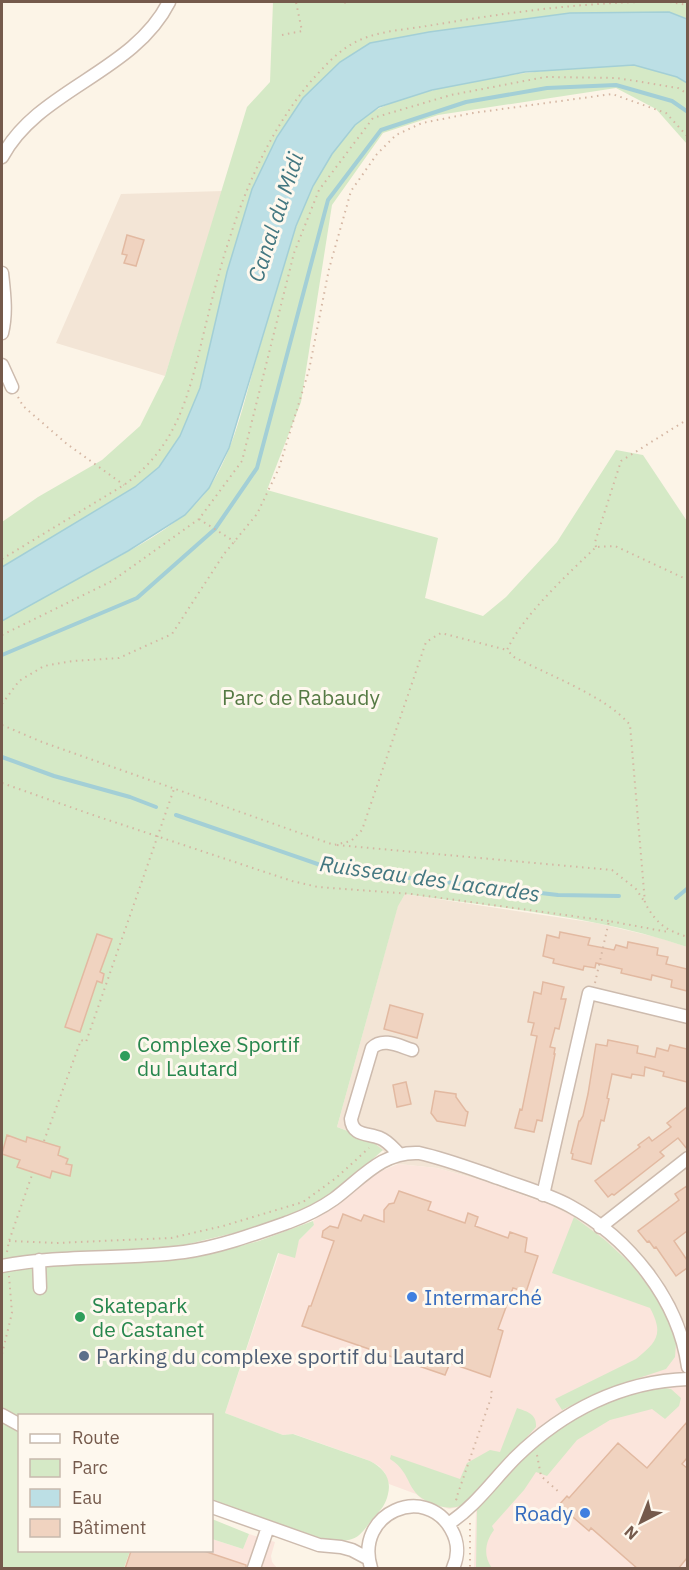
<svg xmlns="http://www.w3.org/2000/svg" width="689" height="1570" font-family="'IBM Plex Sans',sans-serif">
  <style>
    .residential { fill: #f3e5d6 }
    .commercial { fill: #fbe5dc }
    .green { fill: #d5e9c6 }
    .water { fill: #bcdfe5; stroke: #a3cfd6; stroke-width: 1.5 }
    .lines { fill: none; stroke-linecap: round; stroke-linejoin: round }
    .stream { stroke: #a3cfd6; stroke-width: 4 }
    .building { fill: #f0d3c0; stroke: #e2b9a1; stroke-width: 1.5 }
    .minor-casing { stroke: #cdbbae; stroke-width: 15 }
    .path { stroke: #d5b6a3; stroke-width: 2; stroke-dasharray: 1.5 4.5; stroke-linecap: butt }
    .minor { stroke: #fff; stroke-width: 12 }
    .leisure-dot { fill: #2e9e5b; stroke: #fef8ee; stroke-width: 2 }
    .shop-dot { fill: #3f7fe0; stroke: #fef8ee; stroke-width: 2 }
    .service-dot { fill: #5c6f8a; stroke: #fef8ee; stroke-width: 2 }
    .labels { text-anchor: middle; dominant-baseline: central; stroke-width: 6; stroke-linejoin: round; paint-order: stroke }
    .park-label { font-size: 21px; fill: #557a44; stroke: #fef8ee }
    .leisure-label { font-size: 21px; fill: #27864d; stroke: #fef8ee; text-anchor: start }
    .shop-label { font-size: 21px; fill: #366cbe; stroke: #fef8ee; text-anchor: start }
    .service-label { font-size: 21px; fill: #4e5e75; stroke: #fef8ee; text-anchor: start }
    .water-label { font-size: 22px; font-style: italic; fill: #437780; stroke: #fef8ee }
  </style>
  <rect width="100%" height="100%" fill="#fcf4e7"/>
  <!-- residential -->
  <path class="residential" d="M223,191L165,376L56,343L121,194Z
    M405,894L596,923L660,938L687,947V1360L676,1344L664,1307L632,1265L605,1240L553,1206L484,1181L437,1168L398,1164L370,1139L337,1127L398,905Z"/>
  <!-- commercial -->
  <path class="commercial" d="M398,1164L437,1168L484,1181L553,1206L574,1217L605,1240L632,1265L664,1307L676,1344L687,1360V1568H474L476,1511L468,1502L459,1507L449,1509L423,1500L416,1494L389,1484L385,1473L379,1466L370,1461L294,1434L283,1435L225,1413L279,1253L296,1249L299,1240L314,1225L313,1221L379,1172Z
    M249,1534L275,1542L271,1556L272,1562L277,1568H124L130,1551L212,1550V1539L243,1549Z"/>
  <!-- green -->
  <path class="green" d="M273,2H687V19L669,12L570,13L429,32L370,43L227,272L200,388L180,436L159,467L135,487L2,567V522L38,497L102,460L140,426L165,376L247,107L270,82Z
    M634,65L677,77L687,83V144L656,109L616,88L438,115L383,133L332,205L301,402L267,490L438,538L425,598L483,616L506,597L557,542L616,450L643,455L687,521V947C597,916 499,908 405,894L398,906L337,1127L369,1139L383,1150C365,1166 346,1184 326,1198C284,1225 232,1232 185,1245L188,1259L259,1241L313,1221L314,1225L299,1240L295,1258L278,1253L225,1413L283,1435L293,1434L370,1461C383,1468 392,1478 388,1494C386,1504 381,1510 374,1517C367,1525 362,1536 352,1539C326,1549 238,1512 212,1501V1416H20V1550L130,1551L124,1568H2V621C32,603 64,586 96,569C134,548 184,524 209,488C237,446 246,391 261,343C282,273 302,179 354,125C371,109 391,103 412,96C486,74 558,68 634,65Z
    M574,1217L605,1240L632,1265L664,1307L676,1344L675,1357L666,1369L603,1390L562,1410L555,1399L636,1359C657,1342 664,1334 650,1308L552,1273Z
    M660,1387L671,1389L681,1398L679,1406L665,1419L652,1409L610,1420L577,1440L547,1476L536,1472L524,1490L492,1526L494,1530C485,1542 483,1556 492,1568H476L477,1510L529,1453L549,1434L576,1416L622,1395Z
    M517,1408C528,1412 537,1414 536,1427L468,1502C456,1509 449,1509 436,1505C403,1494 415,1475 390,1459L391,1455L460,1479L467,1463L490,1450L500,1452Z
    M212,1519L249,1534L243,1549L212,1539Z"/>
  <!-- water -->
  <path class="water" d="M669,12L687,19V83L677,77L634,65L525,72L432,90L379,107L355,125L332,154L313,186L296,226L229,448L209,488L185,515L128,551L2,621V567L135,487L159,467L180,436L200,388L227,272L252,189L277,137L303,98L340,62L370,43L429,32L570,13Z"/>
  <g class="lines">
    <!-- stream -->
    <path class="stream" d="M2,655L137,598L215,529L257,468L328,200L381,130L466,102L547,88L616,85L672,101L688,112
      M2,757L54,776L130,797L156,807
      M176,815L332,869L558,895L619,896
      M676,898L688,888"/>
  </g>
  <!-- building -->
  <path class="building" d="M127,235L144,240L136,266L124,263L127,255L122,254Z
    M560,932L590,938L588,945L614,950L616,945L627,948L628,942L658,948L657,955L668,957L666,964L687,969V991L671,987L672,980L652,975L651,980L621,973L622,969L596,963L595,968L584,966L583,970L553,963L554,959L543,956L547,935L559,938Z
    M97,934L112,939L100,972L104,974L102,983L97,981L80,1032L65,1027Z
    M543,982L564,987L561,999H566L559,1029L555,1028L550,1047L555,1048L554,1054H555L542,1121L537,1120L534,1132L515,1128L520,1109L522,1110L537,1036L531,1035L534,1023L528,1022L534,992L541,994Z
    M390,1005L423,1014L417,1038L384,1029Z
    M608,1040L638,1046L637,1053L655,1057L657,1048L668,1051L670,1045L687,1049V1082L663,1076L664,1072L645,1067L644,1076L632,1074L631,1078L612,1074L607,1098L609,1099L604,1121L601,1120L591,1164L572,1159L573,1154L571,1153L579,1121H580L583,1116L588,1094L596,1044L607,1046Z
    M406,1082L411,1104L397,1107L393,1085Z
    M435,1091L456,1094V1097L466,1111L468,1112L465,1126L437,1121L431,1113Z
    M687,1107V1149L678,1138L660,1152L664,1156L614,1195L612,1194L608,1197L595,1181L640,1147L638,1145L649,1137L652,1141L671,1127L667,1123Z
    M7,1135L26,1142L27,1137L60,1147L58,1155L68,1159L66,1164L72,1165L70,1176L52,1171L50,1178L17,1167L20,1160L2,1154Z
    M687,1186V1231L674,1241L687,1260V1268L676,1276L656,1247L654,1248L649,1241L647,1242L638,1231L679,1200L675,1194Z
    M399,1191L431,1202L428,1210L465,1223L468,1213L478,1217L475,1226L508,1238L510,1232L527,1238L525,1252L538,1256L526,1292L513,1288L498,1329L503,1331L490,1377L450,1363L445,1375L302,1326L309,1306H311L334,1241L322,1237L323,1231L330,1226L338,1228L343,1214L361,1221L364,1215L384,1222V1210L389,1204L394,1203Z
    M687,1422V1458L682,1464L687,1468V1558L678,1569H638L591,1528L589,1531L559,1505L567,1496L569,1498L618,1443L647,1468Z
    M131,1551H204L246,1565V1569H125Z"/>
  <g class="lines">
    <defs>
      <path id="minor" d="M2,157C38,89 133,73 169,2
        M2,273C4,292 7,313 2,333
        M2,365L12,387
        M399,1154C393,1148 388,1141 380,1138C368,1133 352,1136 351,1119L372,1048C383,1037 399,1046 412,1050
        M543,1195L589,993L688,1017
        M600,1227L688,1158
        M39,1260L40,1288
        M2,1266C62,1254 123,1260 184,1252C219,1247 255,1234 289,1222C305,1216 320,1209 334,1199C361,1179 382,1151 419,1153C446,1159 472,1169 498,1178C522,1187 548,1194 570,1206C629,1238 679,1300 688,1367
        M2,1415L20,1425
        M212,1507L319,1545L341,1547L352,1550L369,1559
        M448,1524C476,1506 493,1480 516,1457C563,1411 622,1381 688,1379
        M254,1568L268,1527
        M371,1568C354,1513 425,1483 451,1529C458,1541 459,1555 453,1568"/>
    </defs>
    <!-- minor casing -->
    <use href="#minor" class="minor-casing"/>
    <!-- path -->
    <path class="path" d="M345,2V7
      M670,2L688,5
      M282,35L302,31L296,2
      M18,397L23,406L67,444L124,485
      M199,519L235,542
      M596,547L595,542L621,461L688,419
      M2,559L124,485C178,446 189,394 204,332C225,244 252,150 312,80C324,67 337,52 352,44C374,31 403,30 427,26C498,14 568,4 639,2
      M688,580L615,546L596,547C568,574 523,615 507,650L514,657C548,675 606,696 630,725L645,903C657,924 665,930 688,937
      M2,635L112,581L199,519L242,461L294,253L319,190L373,118L451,95L545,77L617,78L678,88L688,94
      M2,704L19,681L44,666L73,661L119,658L172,634L224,554L257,514L279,468L309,370L329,269L351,191L377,154L396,135L422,123L473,113L612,94L666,113L688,137
      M2,725L42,742L334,845L351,841L362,830L426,642L441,633L507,650
      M2,783L90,814L292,881L318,887L412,894L609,921
      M337,845L612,870L636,889L644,901
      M595,983L609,921L668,932
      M44,1141L81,1040L86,1042L174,789
      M9,1241L56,1243L171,1238L223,1226L303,1202L336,1178L369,1148
      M7,1252L9,1241L33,1172
      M2,1354L12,1313L9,1276
      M537,1455L541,1476L559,1492
      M457,1500L456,1499L492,1395L491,1388
      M470,1523V1568"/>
    <!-- minor -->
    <use href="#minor" class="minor"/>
  </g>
  <!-- markers -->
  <g class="leisure-dot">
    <circle cx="125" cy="1056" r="6"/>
    <circle cx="80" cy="1317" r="6"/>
  </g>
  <g class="shop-dot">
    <circle cx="412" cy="1297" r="6"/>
    <circle cx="585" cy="1513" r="6"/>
  </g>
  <circle class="service-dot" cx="84" cy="1356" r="6"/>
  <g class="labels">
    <!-- park labels -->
    <g class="park-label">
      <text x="301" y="697">Parc de Rabaudy</text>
    </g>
    <!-- leisure labels -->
    <g class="leisure-label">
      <text x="137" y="1044">Complexe Sportif<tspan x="137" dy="24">du Lautard</tspan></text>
      <text x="92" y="1305">Skatepark<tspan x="92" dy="24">de Castanet</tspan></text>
    </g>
    <!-- shop labels -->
    <g class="shop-label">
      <text x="424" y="1297">Intermarché</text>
      <text x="573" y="1513" text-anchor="end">Roady</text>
    </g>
    <!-- service labels -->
    <g class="service-label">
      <text x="96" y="1356">Parking du complexe sportif du Lautard</text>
    </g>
    <!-- water labels -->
    <g class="water-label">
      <text transform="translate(275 217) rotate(-72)">Canal du Midi</text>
      <text transform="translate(430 878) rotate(8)">Ruisseau des Lacardes</text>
    </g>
  </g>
  <!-- border -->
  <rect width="689" height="1570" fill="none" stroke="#755a4c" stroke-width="6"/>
  <!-- legend -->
  <rect x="18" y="1414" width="195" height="138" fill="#fef8ee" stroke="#c7b9ad" stroke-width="1.5"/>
  <rect x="30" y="1434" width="30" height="9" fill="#ffffff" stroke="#c7b9ad" stroke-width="1.5"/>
  <text x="72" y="1444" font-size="18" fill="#755a4c">Route</text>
  <rect x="30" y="1459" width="30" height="18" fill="#d5e9c6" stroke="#c7b9ad" stroke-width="1.5"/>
  <text x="72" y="1474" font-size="18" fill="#755a4c">Parc</text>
  <rect x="30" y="1489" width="30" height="18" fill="#bcdfe5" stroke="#c7b9ad" stroke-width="1.5"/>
  <text x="72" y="1504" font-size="18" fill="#755a4c">Eau</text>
  <rect x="30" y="1519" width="30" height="18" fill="#f0d3c0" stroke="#c7b9ad" stroke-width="1.5"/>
  <text x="72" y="1534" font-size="18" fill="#755a4c">Bâtiment</text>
  <!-- north arrow -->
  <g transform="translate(641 1522) rotate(222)" stroke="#fef8ee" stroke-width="4.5" paint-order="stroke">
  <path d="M0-4.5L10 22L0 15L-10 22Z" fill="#755a4c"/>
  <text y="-9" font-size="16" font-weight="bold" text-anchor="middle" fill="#755a4c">N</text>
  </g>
</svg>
